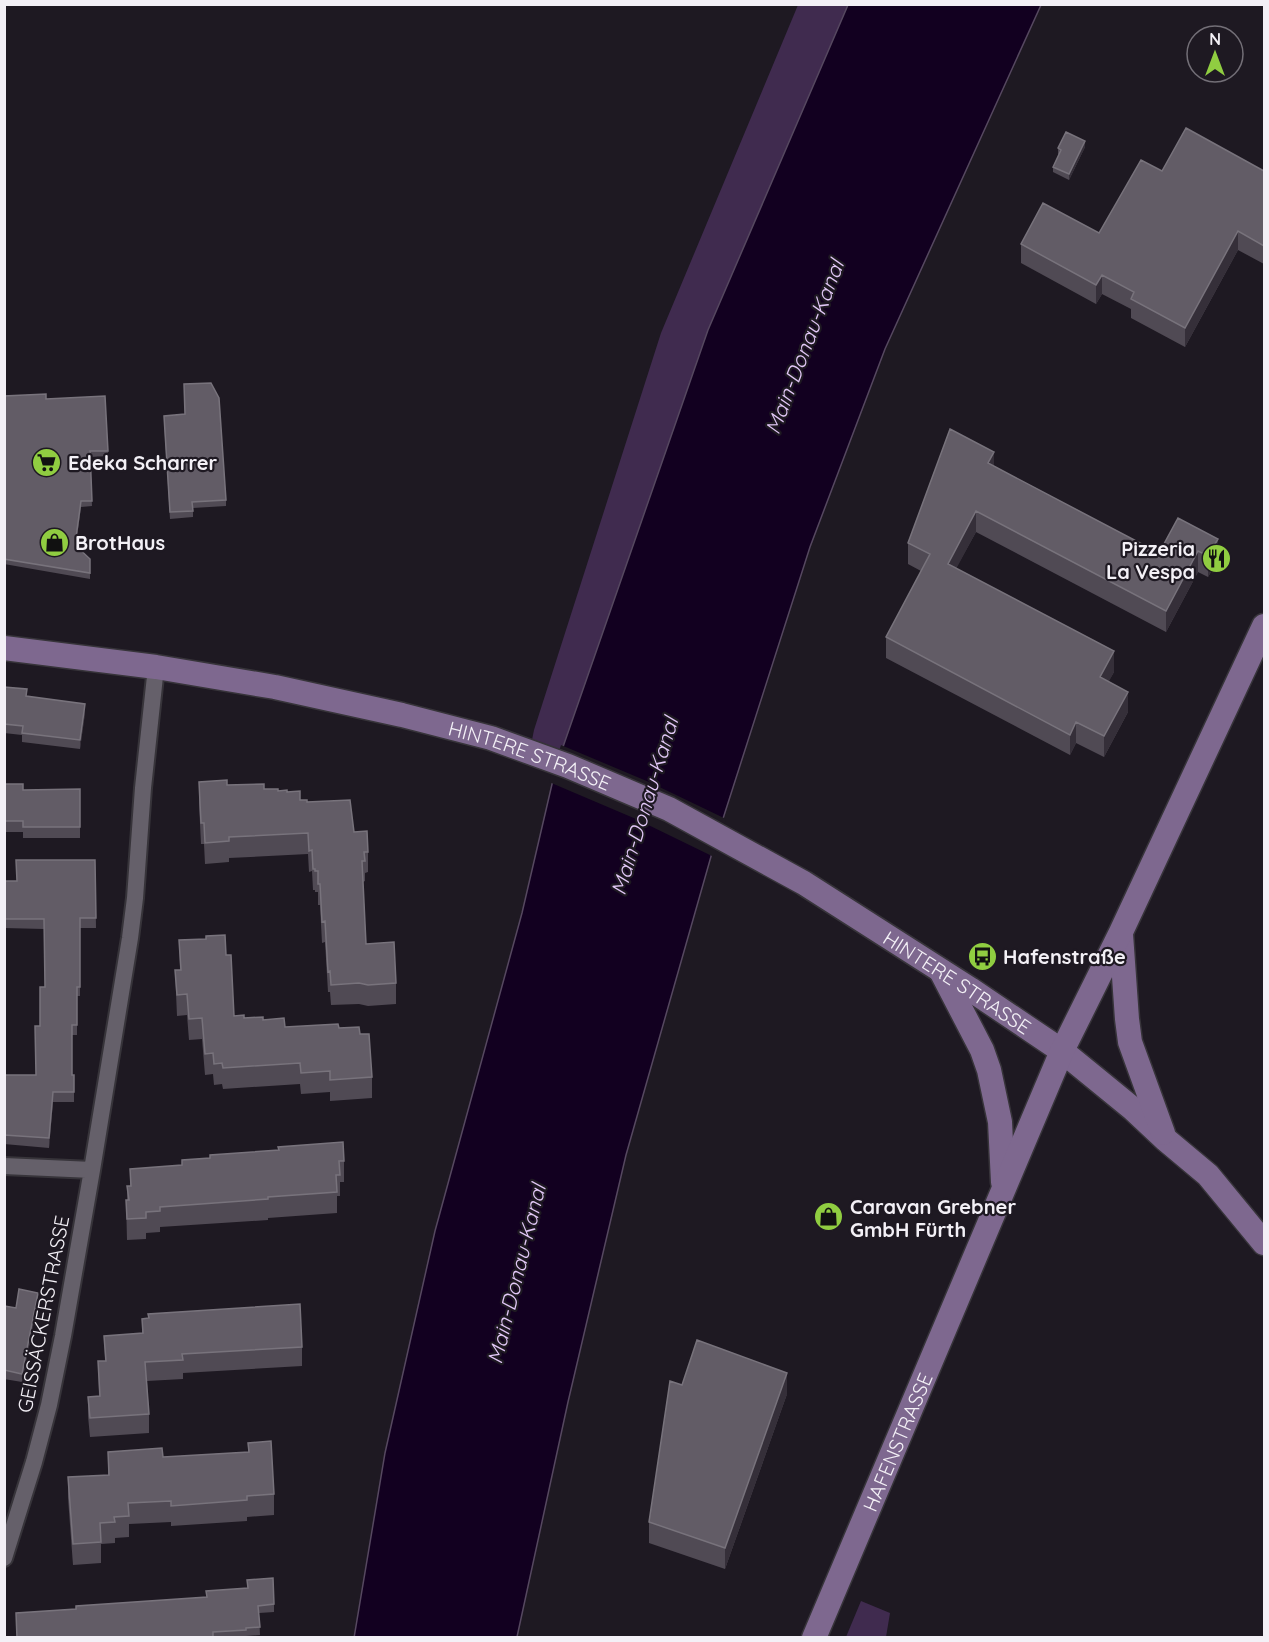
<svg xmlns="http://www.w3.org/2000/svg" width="1269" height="1642" font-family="Quicksand,sans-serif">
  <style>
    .green { fill: #402b4f }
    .water { fill: #120020; stroke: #564860; stroke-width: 1.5 }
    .pier { fill: #1e1922 }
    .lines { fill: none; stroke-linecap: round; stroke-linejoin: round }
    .street-casing { stroke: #37343a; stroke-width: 20 }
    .secondary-casing { stroke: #37343a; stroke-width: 27 }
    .street { stroke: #65606a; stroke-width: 16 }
    .secondary { stroke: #7e688f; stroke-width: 24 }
    .wall { fill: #504a54 }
    .shaded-wall { fill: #352f39 }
    .building { fill: #625c66; stroke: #78737c; stroke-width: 1.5 }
    .labels { text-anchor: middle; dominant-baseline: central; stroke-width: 4.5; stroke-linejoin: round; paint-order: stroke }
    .poi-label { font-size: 20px; font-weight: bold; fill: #f3f0f6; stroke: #1e1922; text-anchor: start }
    .street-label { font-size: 20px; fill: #f3f0f6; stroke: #1e1922 }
    .water-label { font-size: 21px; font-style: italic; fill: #e3c9f8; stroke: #1e1922 }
  </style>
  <rect width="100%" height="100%" fill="#1e1922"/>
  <!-- green -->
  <path class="green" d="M798,5H848L708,330L556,767L529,755L534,730L661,333Z
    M861,1601L890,1613L886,1637H846Z"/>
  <!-- water -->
  <path class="water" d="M848,5H1041L885,349L810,547L712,853L626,1155L568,1402L517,1637L354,1638L385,1453L435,1231L522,913L556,767L708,330Z"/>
  <!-- pier -->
  <path class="pier" d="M561,745L649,782L726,819L714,857L636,819L549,782Z"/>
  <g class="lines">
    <defs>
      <path id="street" d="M4,1166L92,1170
        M4,1558L34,1462L49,1405L63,1336L92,1170L130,938L135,898L143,788L156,667"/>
      <g id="secondary">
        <path id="s1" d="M4,648L156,667L275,687L402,715L491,738L568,766L669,809L804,883L970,989L1062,1051L1133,1109L1165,1139L1208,1175L1264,1243"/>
        <path d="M1121,934L1127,1019L1130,1042L1163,1133"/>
        <path d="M941,971L982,1050L989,1070L1000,1122L1003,1182"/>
        <path id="s2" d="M814,1638L1062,1051L1121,932L1264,626"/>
      </g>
    </defs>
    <!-- street casing -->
    <use href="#street" class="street-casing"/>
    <!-- secondary casing -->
    <use href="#secondary" class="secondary-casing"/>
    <!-- street -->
    <use href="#street" class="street"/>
    <!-- secondary -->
    <use href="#secondary" class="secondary"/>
  </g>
  <!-- wall -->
  <path class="wall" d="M1085,147L1069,180L1053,172V167L1059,154H1058V148Z
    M1162,171H1264V264L1238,250L1185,347L1131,318V309L1102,294L1096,304L1021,263V244L1099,233Z
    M4,396L46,399L105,396L108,456L90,457L92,506L81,507L76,545L90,559V579L4,564Z
    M164,422L226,500V506L193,508V517L170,519Z
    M994,466L1159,553L1178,518L1218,560L1208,577L1198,572L1166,632L976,532L956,568L1114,672L1108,682L1128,712L1104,757L1076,743L1070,755L886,658V637L921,571L908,564V543Z
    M4,687L27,697L85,713L80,749L22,742V735L4,733Z
    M199,782L287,792L300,800L307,802L354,832L368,852V872L365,873V881L363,882L366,944L396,983V1004L368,1006L359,1004L331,1005L330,992H328L325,942L322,943L320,905H318V892H315V890H313L312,871L309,872L308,854L229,858V862L205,864L204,844H201L199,803Z
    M4,784L23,790L80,789V838H23V832H4Z
    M95,860L96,928H80V996H77V1035H72V1075H74V1102H53L49,1148L4,1144V1075H36L40,1026L45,987L44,929L4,928V881H17Z
    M179,940L226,955L234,1016L244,1018L263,1020L285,1027L339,1028L360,1034L372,1077V1098L330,1101V1092L301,1094L300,1084L223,1089L222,1084L214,1085L213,1074L205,1075L202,1039L189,1040L187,1015L177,1016L175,970H180Z
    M344,1161V1182H340V1196H337V1213L268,1218V1220L160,1227V1232L146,1233V1239L127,1240L126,1200H127V1186H130V1169Z
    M38,1301L22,1382L4,1379V1306L16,1308Z
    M142,1319L302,1347V1366L183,1373V1379L147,1381L149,1414V1433L90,1437L88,1416V1397H99L98,1361H105L104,1336L142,1333Z
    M787,1394L725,1569L649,1543V1522Z
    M248,1443L274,1494V1515L247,1517V1521L171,1526V1522L129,1524V1537L115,1538V1543L101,1544V1563L73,1565L68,1498V1477L108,1475V1452L163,1457L248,1452Z
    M274,1604V1612L259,1613L260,1635L246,1636V1638H17L16,1613Z"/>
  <!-- shaded-wall -->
  <path class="shaded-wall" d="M1085,141V147L1069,180V174Z
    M1238,231V250L1185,347V328Z
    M1102,275V294L1096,304V285Z
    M994,452V473L988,463Z
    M81,501V507L75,550V545Z
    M976,511V532L948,584V564Z
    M1218,539V560L1208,577V556Z
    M1198,551V572L1166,632V611Z
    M1114,651V672L1100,698V677Z
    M1128,692V712L1104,757V736Z
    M85,704V713L80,749V740Z
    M1076,722V743L1070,755V735Z
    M53,1092V1102L49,1148V1138Z
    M38,1293V1301L22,1382V1374Z
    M787,1373V1394L725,1569V1548Z"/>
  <!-- building -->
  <path class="building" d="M1186,128L1264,171V246L1238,231L1185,328L1131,299L1134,292L1102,275L1096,285L1021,244L1043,203L1099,233L1141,160L1162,171Z
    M1066,132L1085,141L1069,174L1053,167L1061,150L1058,148Z
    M211,383L219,398L226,500L192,502L193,511L170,512L164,416L185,414L184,384Z
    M46,394V399L105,396L108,451H90L92,501H81L75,545L90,559V573L4,559V396Z
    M950,429L994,452L988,463L1159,553L1178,518L1218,539L1208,556L1198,551L1166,611L976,511L948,564L1114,651L1100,677L1128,692L1104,736L1076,722L1070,735L886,637L930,554L908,543Z
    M4,687L27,689L26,696L85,704L80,740L22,733L23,726L4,724Z
    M227,780V785L264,784V789H278V791L287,790V792L300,791V800H307V802L350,800L354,832L367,831L368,852H364L365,861H362L366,944L394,942L396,983L368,985L359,983L331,985L330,971L328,972L325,921L322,922L320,884H318V871H315V869H313L312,850L309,851L308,833L229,837V841L205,843L204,823H201L199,782Z
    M4,784H23V790L80,789V827H23V821H4Z
    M16,860H95L96,918H80V987H77V1025H72V1075H74V1092H53L49,1138L4,1135V1075H36L35,1026H40V987H45L44,919H4V881H17Z
    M225,935L226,955H231L234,1016L244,1015V1018L263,1017V1020L284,1018L285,1027L338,1024L339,1028L359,1027L360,1034H369L372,1077L330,1080V1071L301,1073L300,1063L223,1068L222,1063L214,1064L213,1053L205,1054L202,1018L189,1019L187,994L177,995L175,970H181L179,940L206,939V936Z
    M343,1142L344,1161H339L340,1175H336L337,1192L268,1197V1199L160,1207V1211L146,1212V1218L127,1219L126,1200H129L127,1186H131L130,1169L182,1165V1160L210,1158V1155L279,1150L278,1147Z
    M19,1289L38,1293L22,1374L4,1370V1306L16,1308Z
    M300,1304L302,1347L182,1354L183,1360L145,1362L149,1414L90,1418L88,1397L100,1396L98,1361H106L104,1336L143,1333L142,1319L149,1318L148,1314Z
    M697,1340L787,1373L725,1548L649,1522L670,1381L682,1385Z
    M271,1441L274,1494L247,1496V1500L171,1506V1501L128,1503L129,1516L114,1517L115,1522L100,1523L101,1542L73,1544L68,1477L109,1475L108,1452L162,1448L163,1457L249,1452L248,1443Z
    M273,1578L274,1604L258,1606L260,1627L246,1628V1630L213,1632V1638H17L16,1613L76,1609V1606L207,1597L206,1591L248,1588L247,1580Z"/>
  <!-- icons -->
  <defs>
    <symbol id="supermarket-disc" viewBox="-11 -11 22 22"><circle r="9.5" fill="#90cd41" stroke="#1e1922"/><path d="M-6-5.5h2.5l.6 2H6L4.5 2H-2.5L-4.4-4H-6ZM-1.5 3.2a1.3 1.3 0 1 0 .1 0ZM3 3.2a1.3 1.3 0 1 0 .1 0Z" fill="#111"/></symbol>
    <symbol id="shop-disc" viewBox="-11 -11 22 22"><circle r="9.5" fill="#90cd41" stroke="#1e1922"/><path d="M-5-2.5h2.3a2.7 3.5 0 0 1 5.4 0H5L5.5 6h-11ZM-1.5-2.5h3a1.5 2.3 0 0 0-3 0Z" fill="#111"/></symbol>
    <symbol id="restaurant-disc" viewBox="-11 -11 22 22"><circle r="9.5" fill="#90cd41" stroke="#1e1922"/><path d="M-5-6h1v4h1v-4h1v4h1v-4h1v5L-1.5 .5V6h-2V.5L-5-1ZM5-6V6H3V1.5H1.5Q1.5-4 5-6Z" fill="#111"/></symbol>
    <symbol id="bus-disc" viewBox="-11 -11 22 22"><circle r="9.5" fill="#90cd41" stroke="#1e1922"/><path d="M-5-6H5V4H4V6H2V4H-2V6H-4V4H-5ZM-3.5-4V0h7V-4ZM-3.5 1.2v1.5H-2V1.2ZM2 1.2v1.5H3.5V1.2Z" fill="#111"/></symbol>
  </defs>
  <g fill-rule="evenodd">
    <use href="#supermarket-disc" x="30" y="446" width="33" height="33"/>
    <use href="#shop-disc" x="38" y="526" width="33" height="33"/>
    <use href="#restaurant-disc" x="1200" y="542" width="33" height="33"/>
    <use href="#bus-disc" x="966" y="940" width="33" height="33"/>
    <use href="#shop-disc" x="812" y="1200" width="33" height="33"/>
  </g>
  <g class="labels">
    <!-- poi labels -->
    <g class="poi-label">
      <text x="68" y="462">Edeka Scharrer</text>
      <text x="75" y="542">BrotHaus</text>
      <text x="1195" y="548" text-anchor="end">Pizzeria<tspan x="1195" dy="23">La Vespa</tspan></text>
      <text x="1003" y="956">Hafenstraße</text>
      <text x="850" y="1206">Caravan Grebner<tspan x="850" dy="23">GmbH Fürth</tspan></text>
    </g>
    <!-- street labels -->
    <g class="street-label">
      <text stroke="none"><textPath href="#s1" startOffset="538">HINTERE STRASSE</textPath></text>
      <text stroke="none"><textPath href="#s1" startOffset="1024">HINTERE STRASSE</textPath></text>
      <text transform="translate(43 1314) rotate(-79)">GEISSÄCKERSTRASSE</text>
      <text stroke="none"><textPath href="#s2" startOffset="213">HAFENSTRASSE</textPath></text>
    </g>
    <!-- water labels -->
    <g class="water-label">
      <text transform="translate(804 347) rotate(-69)">Main-Donau-Kanal</text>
      <text transform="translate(644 806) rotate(-73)">Main-Donau-Kanal</text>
      <text transform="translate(516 1274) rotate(-76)">Main-Donau-Kanal</text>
    </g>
  </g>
  <!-- border -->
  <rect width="1269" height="1642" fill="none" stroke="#f3f0f6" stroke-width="12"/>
  <!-- north arrow -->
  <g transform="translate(1215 54)"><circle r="28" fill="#1e1922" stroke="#736f77" stroke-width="1.5"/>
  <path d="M0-4.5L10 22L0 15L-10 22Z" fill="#90cd41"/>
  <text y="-9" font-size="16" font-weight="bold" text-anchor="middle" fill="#f3f0f6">N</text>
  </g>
</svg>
